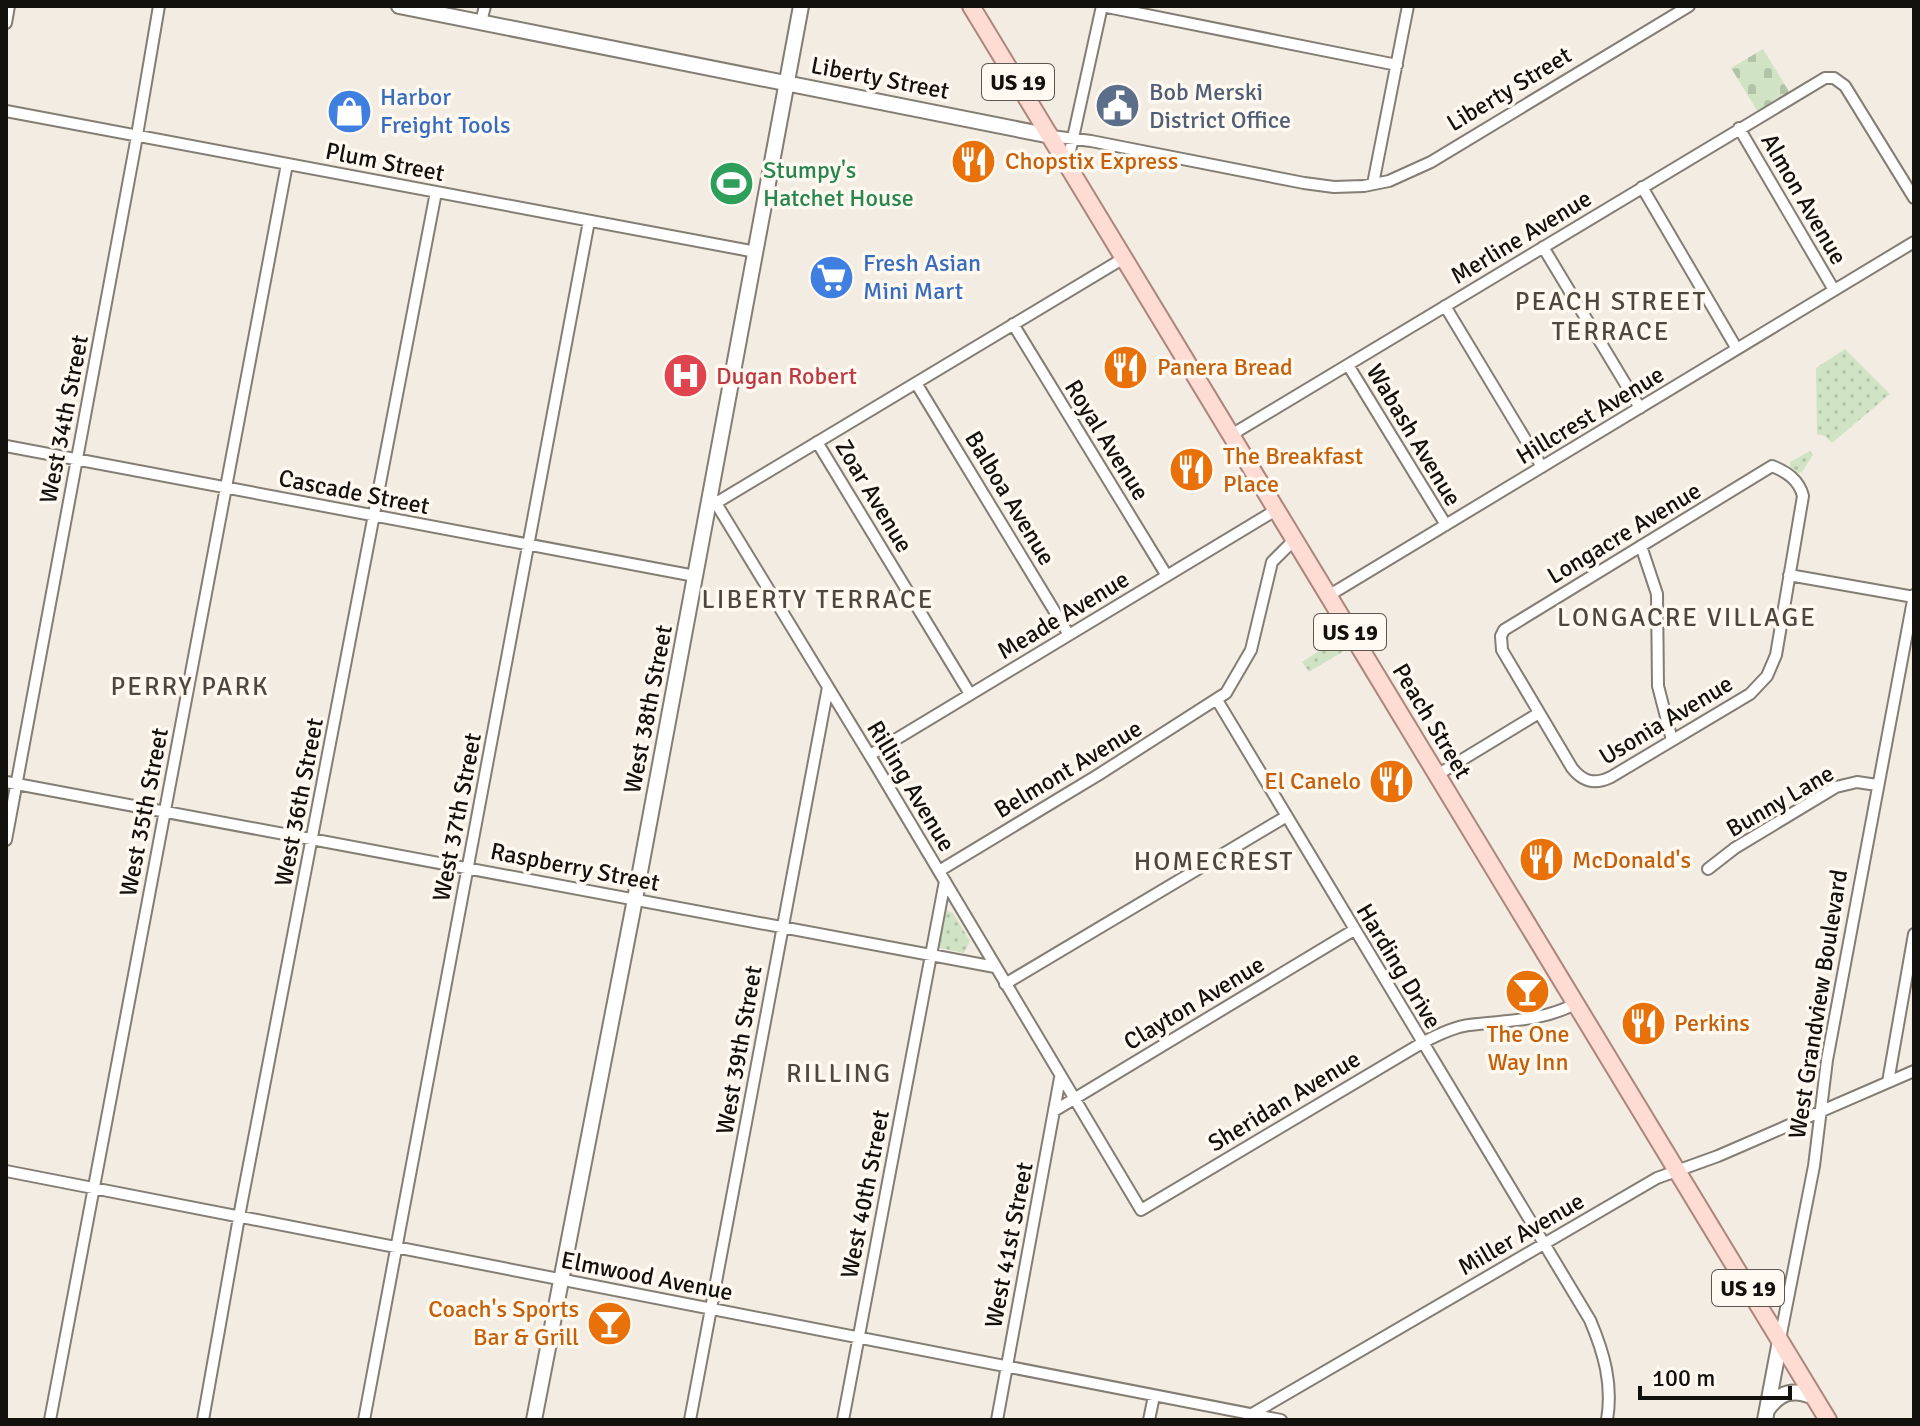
<svg xmlns="http://www.w3.org/2000/svg" width="1920" height="1426" font-family="Signika,sans-serif">
  <style>
    .grass { fill: url(#grass-dots) }
    .cemetery { fill: url(#cemetery-stones) }
    .lines { fill: none; stroke-linecap: round; stroke-linejoin: round }
    .street-casing { stroke: #837d74; stroke-width: 14 }
    .secondary-casing { stroke: #837d74; stroke-width: 18 }
    .primary-casing { stroke: #ac857b; stroke-width: 20 }
    .street { stroke: #fff; stroke-width: 10 }
    .secondary { stroke: #fff; stroke-width: 14 }
    .primary { stroke: #fedbd3; stroke-width: 16 }
    .labels { text-anchor: middle; dominant-baseline: central; stroke-width: 7; stroke-linejoin: round; paint-order: stroke }
    .shield { fill: #fff9f1; stroke: #5a5751; stroke-width: 2 }
    .shield-label { font-size: 22px; font-weight: bold; fill: #13110d }
    .street-label { font-size: 24px; fill: #13110d; stroke: #fff9f1 }
    .service-label { font-size: 24px; fill: #4e5e75; stroke: #fff9f1; text-anchor: start }
    .shop-label { font-size: 24px; fill: #366cbe; stroke: #fff9f1; text-anchor: start }
    .food-label { font-size: 24px; fill: #c56008; stroke: #fff9f1; text-anchor: start }
    .leisure-label { font-size: 24px; fill: #27864d; stroke: #fff9f1; text-anchor: start }
    .health-label { font-size: 24px; fill: #be3a42; stroke: #fff9f1; text-anchor: start }
    .neighbourhood-label { font-size: 26px; letter-spacing: 2px; fill: #4d483f; stroke: #fff9f1 }
  </style>
  <defs>
    <pattern id="grass-dots" width="8" height="8" patternUnits="userSpaceOnUse" patternTransform="scale(2)"><rect width="8" height="8" fill="#d0e4c5"/><path d="M2 2h.1M6 6h.1" fill="none" stroke="#b2c3a8" stroke-width="1.8" stroke-linecap="round"/></pattern>
    <pattern id="cemetery-stones" width="16" height="16" patternUnits="userSpaceOnUse" patternTransform="scale(2)"><rect width="16" height="16" fill="#d0e4c5"/><path d="M2 7V4a2 2 0 0 1 4 0v3zM10 15v-3a2 2 0 0 1 4 0v3z" fill="#b2c3a8"/></pattern>
  </defs>
  <rect width="100%" height="100%" fill="#f3ece2"/>
  <!-- grass -->
  <path class="grass" d="M1845,349L1890,394L1832,443L1825,436L1817,434L1816,368Z
    M1810,451L1813,455L1802,472L1798,473L1790,467V462Z
    M1337,639L1344,651L1309,672L1302,662Z
    M945,910L953,913L970,941L964,953L939,948Z"/>
  <!-- cemetery -->
  <path class="cemetery" d="M1763,49L1790,93L1758,112L1731,68Z"/>
  <g class="lines">
    <defs>
      <path id="street" d="M481,22L485,6
        M6,23L9,6
        M6,111L756,252
        M1739,128L1834,290
        M1051,136L1091,141L1304,183L1334,187L1364,186L1389,181L1431,162L1689,6
        M1067,165L1102,6L1397,65
        M1373,184L1408,6
        M1642,187L1737,349
        M1543,247L1640,408
        M1445,306L1542,467
        M1013,324L1167,576
        M1348,365L1446,525
        M916,383L1069,635
        M1231,435L1825,78H1834L1845,86L1914,198
        M817,442L970,694
        M6,446L695,576
        M1772,466C1787,472 1799,480 1803,496L1776,655L1767,676L1750,694L1611,777C1595,785 1583,782 1572,768L1502,650L1501,636L1504,630Z
        M711,495L875,764L1141,1210L1422,1043C1437,1035 1453,1027 1469,1025C1507,1020 1540,1022 1575,1004
        M716,503L1124,258
        M1641,546L1657,594L1658,686L1672,740
        M1789,575L1914,597
        M1328,596L1914,242
        M1217,700L1590,1320C1604,1353 1613,1384 1607,1420
        M870,755L1276,510
        M1437,775L1539,713
        M6,782L995,967
        M6,840L135,147L159,6
        M1708,869L1735,848L1836,787L1857,782L1877,785
        M939,871L1098,775L1226,693L1251,650L1272,562L1294,540
        M1005,984L1287,816
        M1888,1082L1914,934
        M1054,1111L1354,930
        M6,1171L1281,1420
        M1780,1339L1814,1166L1827,1060L1914,595
        M1252,1414L1657,1178L1718,1156L1914,1071
        M50,1420L287,164
        M203,1420L241,1206L436,192
        M364,1420L589,221
        M690,1420L828,687
        M843,1420L945,881
        M997,1420L1060,1078
        M1149,1420L1154,1396"/>
      <path id="secondary" d="M399,6L1051,136
        M1767,1410C1780,1392 1793,1388 1814,1397
        M534,1420L635,899L801,6
        M1765,1420L1780,1341"/>
      <path id="primary" d="M971,6L1828,1420"/>
    </defs>
    <!-- street casing -->
    <use href="#street" class="street-casing"/>
    <!-- secondary casing -->
    <use href="#secondary" class="secondary-casing"/>
    <!-- primary casing -->
    <use href="#primary" class="primary-casing"/>
    <!-- street -->
    <use href="#street" class="street"/>
    <!-- secondary -->
    <use href="#secondary" class="secondary"/>
    <!-- primary -->
    <use href="#primary" class="primary"/>
  </g>
  <!-- icons -->
  <defs>
    <symbol id="civic-disc" viewBox="-11 -11 22 22"><circle r="9.5" fill="#5c6f8a" stroke="#fff9f1"/><path d="M-.6-6.5H3V-4.5H.6V-3L4-1V1h2V6H-6V1h2V-1L-.6-3ZM-1.2 2.5V6h2.4V2.5Z" fill="#fff"/></symbol>
    <symbol id="shop-disc" viewBox="-11 -11 22 22"><circle r="9.5" fill="#3f7fe0" stroke="#fff9f1"/><path d="M-5-2.5h2.3a2.7 3.5 0 0 1 5.4 0H5L5.5 6h-11ZM-1.5-2.5h3a1.5 2.3 0 0 0-3 0Z" fill="#fff"/></symbol>
    <symbol id="restaurant-disc" viewBox="-11 -11 22 22"><circle r="9.5" fill="#e8710a" stroke="#fff9f1"/><path d="M-5-6h1v4h1v-4h1v4h1v-4h1v5L-1.5 .5V6h-2V.5L-5-1ZM5-6V6H3V1.5H1.5Q1.5-4 5-6Z" fill="#fff"/></symbol>
    <symbol id="stadium-disc" viewBox="-11 -11 22 22"><circle r="9.5" fill="#2e9e5b" stroke="#fff9f1"/><path d="M0-5a6.5 5 0 1 0 0 10a6.5 5 0 1 0 0-10ZM-3.5-1.8h7v3.6h-7Z" fill="#fff"/></symbol>
    <symbol id="supermarket-disc" viewBox="-11 -11 22 22"><circle r="9.5" fill="#3f7fe0" stroke="#fff9f1"/><path d="M-6-5.5h2.5l.6 2H6L4.5 2H-2.5L-4.4-4H-6ZM-1.5 3.2a1.3 1.3 0 1 0 .1 0ZM3 3.2a1.3 1.3 0 1 0 .1 0Z" fill="#fff"/></symbol>
    <symbol id="hospital-disc" viewBox="-11 -11 22 22"><circle r="9.5" fill="#e0444e" stroke="#fff9f1"/><path d="M-5-5h3v3.5h4V-5h3V5h-3V1.5h-4V5h-3Z" fill="#fff"/></symbol>
    <symbol id="bar-disc" viewBox="-11 -11 22 22"><circle r="9.5" fill="#e8710a" stroke="#fff9f1"/><path d="M-6-5H6L.8 .8V4.5H3.5V6h-7V4.5H-.8V.8Z" fill="#fff"/></symbol>
  </defs>
  <g fill-rule="evenodd">
    <use href="#civic-disc" x="1092" y="80" width="51" height="51"/>
    <use href="#shop-disc" x="324" y="86" width="51" height="51"/>
    <use href="#restaurant-disc" x="948" y="136" width="51" height="51"/>
    <use href="#stadium-disc" x="706" y="158" width="51" height="51"/>
    <use href="#supermarket-disc" x="806" y="252" width="51" height="51"/>
    <use href="#restaurant-disc" x="1100" y="342" width="51" height="51"/>
    <use href="#hospital-disc" x="660" y="350" width="51" height="51"/>
    <use href="#restaurant-disc" x="1166" y="444" width="51" height="51"/>
    <use href="#restaurant-disc" x="1366" y="756" width="51" height="51"/>
    <use href="#restaurant-disc" x="1516" y="834" width="51" height="51"/>
    <use href="#bar-disc" x="1502" y="966" width="51" height="51"/>
    <use href="#restaurant-disc" x="1618" y="998" width="51" height="51"/>
    <use href="#bar-disc" x="584" y="1298" width="51" height="51"/>
  </g>
  <g class="labels">
    <!-- shield labels -->
    <g class="shield">
      <rect x="982" y="64" width="72" height="36" rx="6"/>
      <rect x="1314" y="614" width="72" height="36" rx="6"/>
      <rect x="1712" y="1270" width="72" height="36" rx="6"/>
    </g>
    <g class="shield-label">
      <text x="1018" y="82">US 19</text>
      <text x="1350" y="632">US 19</text>
      <text x="1748" y="1288">US 19</text>
    </g>
    <!-- street labels -->
    <g class="street-label">
      <text transform="translate(880 78) rotate(11)">Liberty Street</text>
      <text transform="translate(1509 89) rotate(-31)">Liberty Street</text>
      <text transform="translate(385 162) rotate(11)">Plum Street</text>
      <text transform="translate(1804 199) rotate(60)">Almon Avenue</text>
      <text transform="translate(1521 237) rotate(-31)">Merline Avenue</text>
      <text transform="translate(1590 415) rotate(-31)">Hillcrest Avenue</text>
      <text transform="translate(64 419) rotate(-79)">West 34th Street</text>
      <text transform="translate(1414 435) rotate(59)">Wabash Avenue</text>
      <text transform="translate(1107 440) rotate(58)">Royal Avenue</text>
      <text transform="translate(354 492) rotate(11)">Cascade Street</text>
      <text transform="translate(874 496) rotate(59)">Zoar Avenue</text>
      <text transform="translate(1010 498) rotate(59)">Balboa Avenue</text>
      <text transform="translate(1624 533) rotate(-31)">Longacre Avenue</text>
      <text transform="translate(1063 615) rotate(-31)">Meade Avenue</text>
      <text transform="translate(648 709) rotate(-79)">West 38th Street</text>
      <text transform="translate(1666 720) rotate(-31)">Usonia Avenue</text>
      <text transform="translate(1432 721) rotate(59)">Peach Street</text>
      <text transform="translate(1068 769) rotate(-31)">Belmont Avenue</text>
      <text transform="translate(911 786) rotate(59)">Rilling Avenue</text>
      <text transform="translate(1780 801) rotate(-30)">Bunny Lane</text>
      <text transform="translate(299 802) rotate(-79)">West 36th Street</text>
      <text transform="translate(144 812) rotate(-79)">West 35th Street</text>
      <text transform="translate(457 817) rotate(-79)">West 37th Street</text>
      <text transform="translate(575 867) rotate(11)">Raspberry Street</text>
      <text transform="translate(1399 966) rotate(59)">Harding Drive</text>
      <text transform="translate(1194 1003) rotate(-31)">Clayton Avenue</text>
      <text transform="translate(1818 1004) rotate(-81)">West Grandview Boulevard</text>
      <text transform="translate(739 1050) rotate(-80)">West 39th Street</text>
      <text transform="translate(1284 1101) rotate(-31)">Sheridan Avenue</text>
      <text transform="translate(865 1194) rotate(-79)">West 40th Street</text>
      <text transform="translate(1521 1234) rotate(-30)">Miller Avenue</text>
      <text transform="translate(1009 1245) rotate(-79)">West 41st Street</text>
      <text transform="translate(647 1276) rotate(11)">Elmwood Avenue</text>
    </g>
    <!-- service labels -->
    <g class="service-label">
      <text x="1149" y="92">Bob Merski<tspan x="1149" dy="28">District Office</tspan></text>
    </g>
    <!-- shop labels -->
    <g class="shop-label">
      <text x="380" y="97">Harbor<tspan x="380" dy="28">Freight Tools</tspan></text>
      <text x="863" y="263">Fresh Asian<tspan x="863" dy="28">Mini Mart</tspan></text>
    </g>
    <!-- food labels -->
    <g class="food-label">
      <text x="1005" y="161">Chopstix Express</text>
      <text x="1157" y="367">Panera Bread</text>
      <text x="1223" y="456">The Breakfast<tspan x="1223" dy="28">Place</tspan></text>
      <text x="1361" y="781" text-anchor="end">El Canelo</text>
      <text x="1572" y="860">McDonald's</text>
      <text x="1674" y="1023">Perkins</text>
      <text x="1528" y="1034" text-anchor="middle">The One<tspan x="1528" dy="28">Way Inn</tspan></text>
      <text x="579" y="1309" text-anchor="end">Coach's Sports<tspan x="579" dy="28">Bar &amp; Grill</tspan></text>
    </g>
    <!-- leisure labels -->
    <g class="leisure-label">
      <text x="763" y="170">Stumpy's<tspan x="763" dy="28">Hatchet House</tspan></text>
    </g>
    <!-- health labels -->
    <g class="health-label">
      <text x="716" y="376">Dugan Robert</text>
    </g>
    <!-- neighbourhood labels -->
    <g class="neighbourhood-label">
      <text x="1611" y="302">PEACH STREET<tspan x="1611" dy="30">TERRACE</tspan></text>
      <text x="818" y="600">LIBERTY TERRACE</text>
      <text x="1687" y="618">LONGACRE VILLAGE</text>
      <text x="190" y="687">PERRY PARK</text>
      <text x="1214" y="862">HOMECREST</text>
      <text x="839" y="1074">RILLING</text>
    </g>
  </g>
  <!-- border -->
  <rect width="1920" height="1426" fill="none" stroke="#13110d" stroke-width="16"/>
  <!-- scale -->
  <path d="M1640 1386v12h150v-12" fill="none" stroke="#13110d" stroke-width="4"/>
  <text x="1652" y="1386" font-size="24" fill="#13110d" stroke="#fff9f1" stroke-width="6" paint-order="stroke">100 m</text>
</svg>
